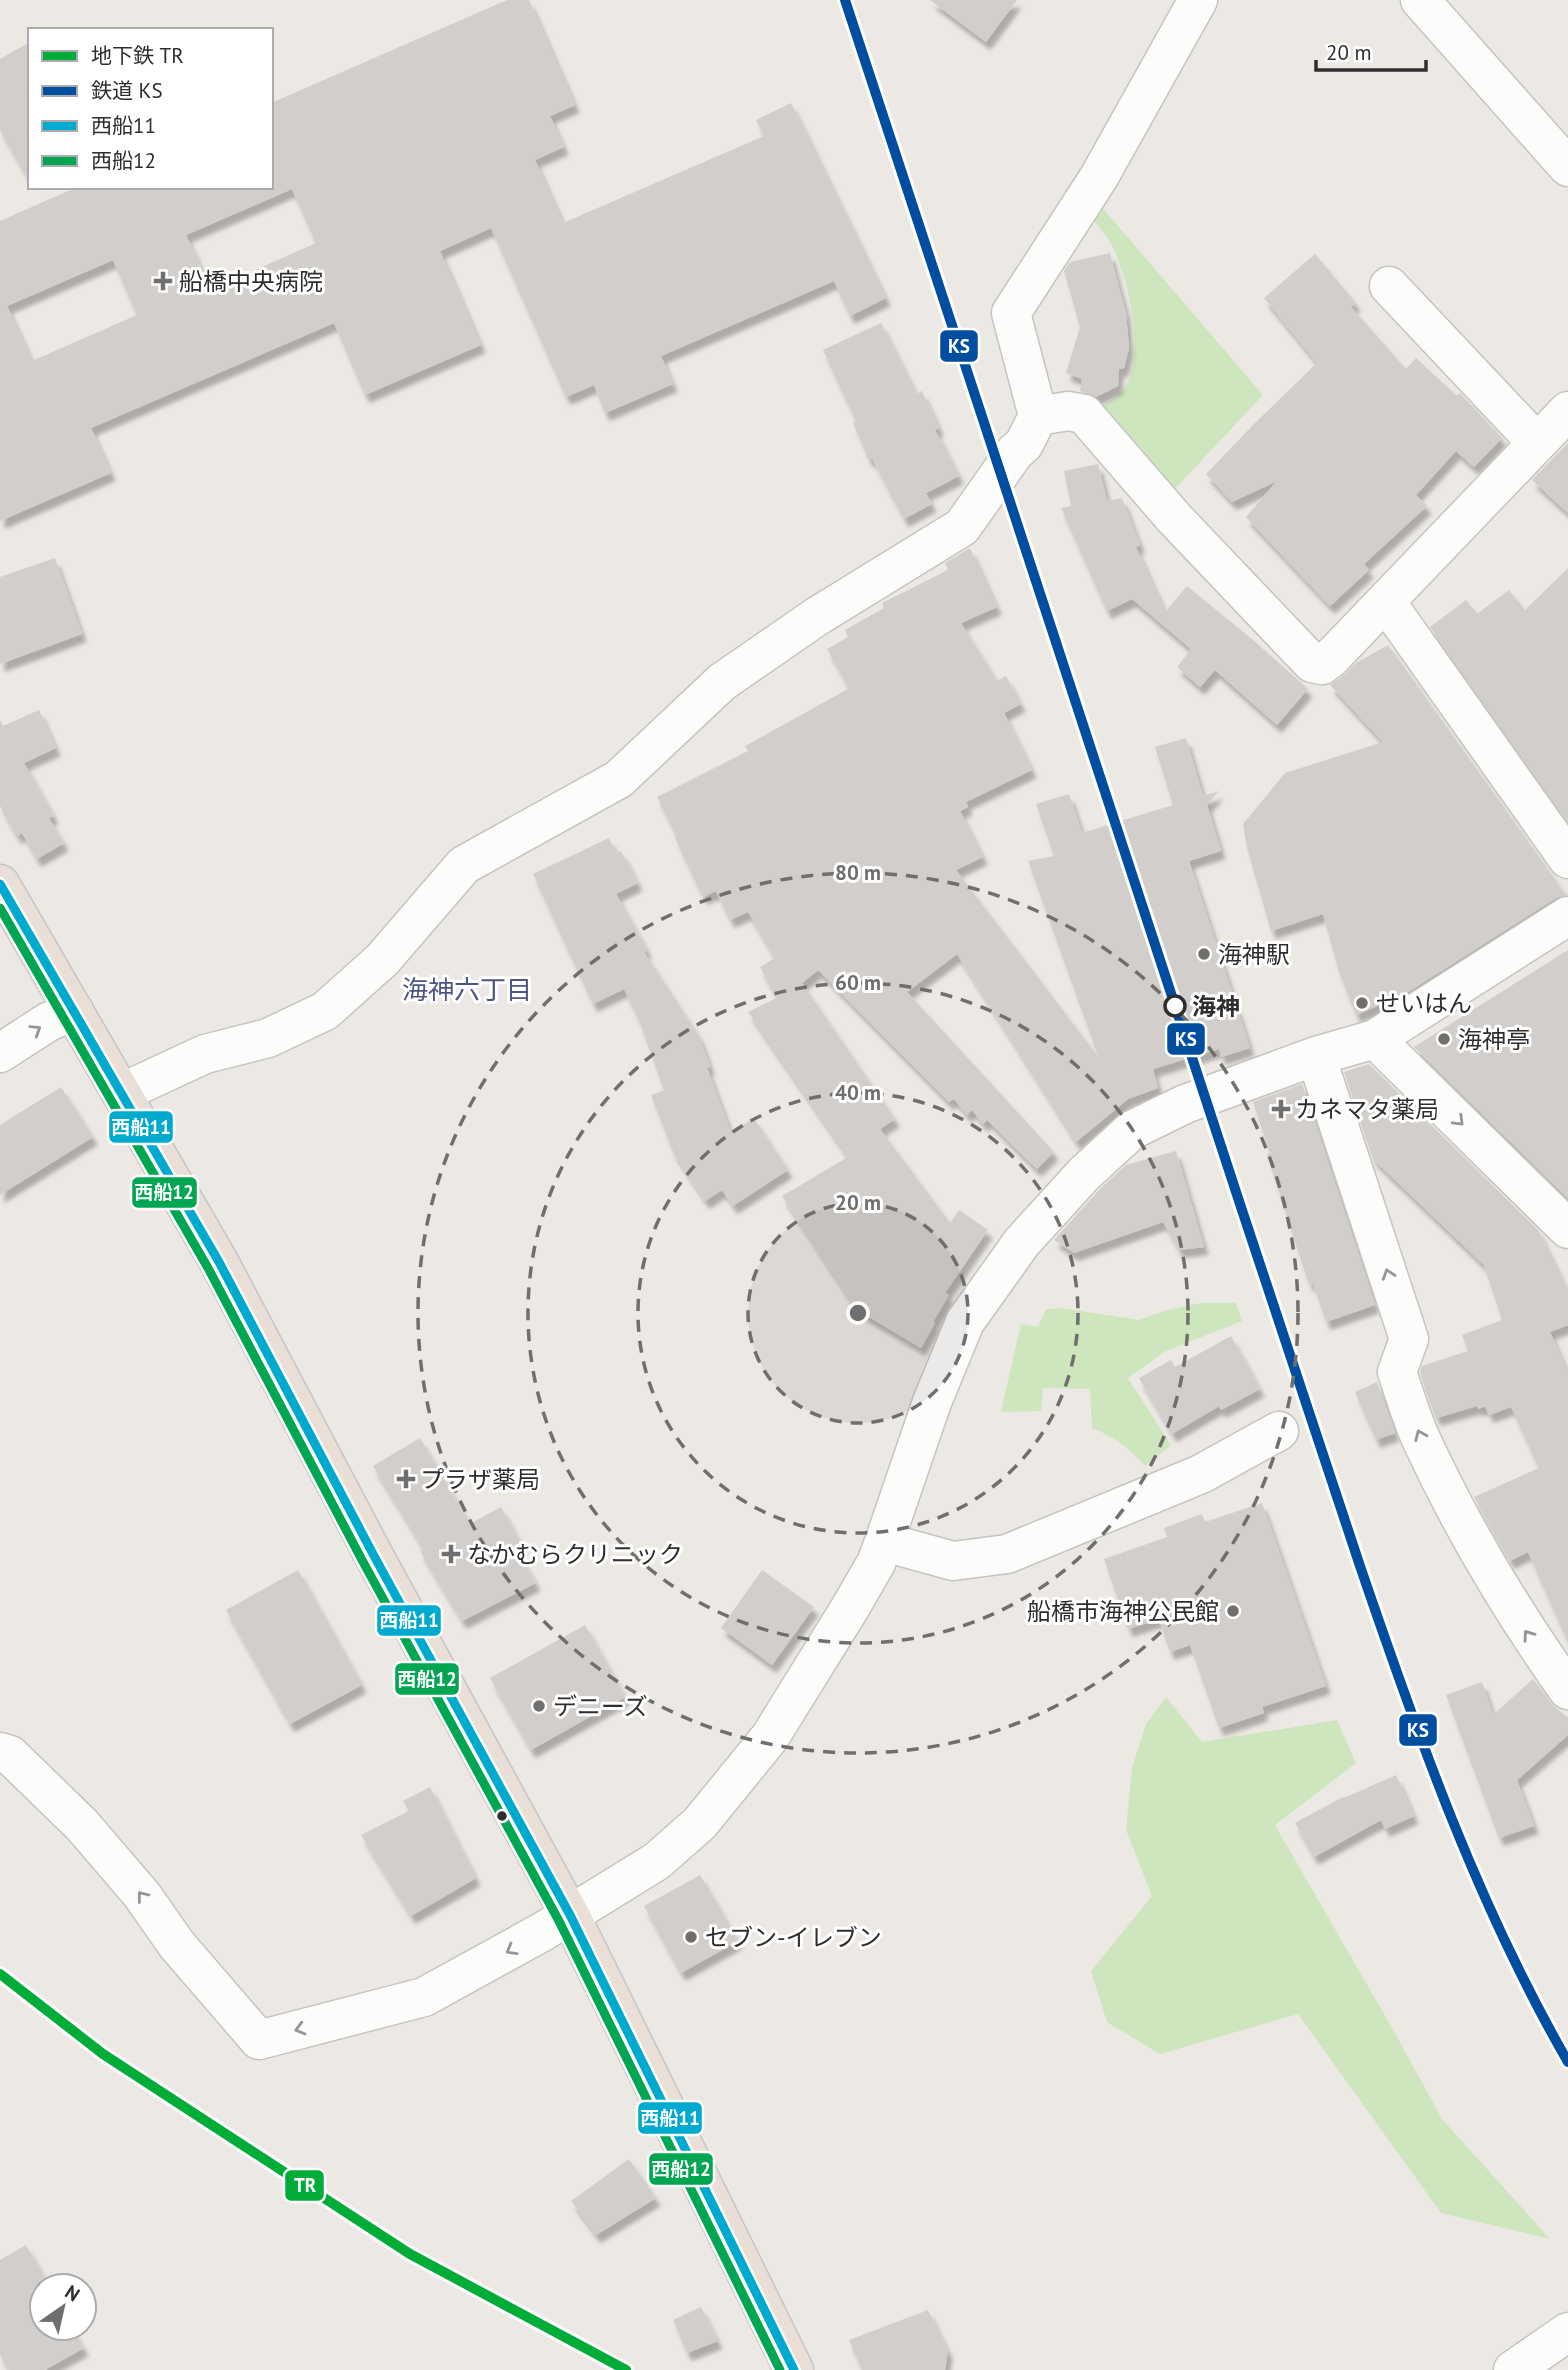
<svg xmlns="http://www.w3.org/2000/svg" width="1568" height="2370" font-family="'PT Sans','Noto Sans JP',sans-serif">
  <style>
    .green { fill: #cee6be }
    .building { fill: #d1cecb; fill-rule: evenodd; filter: url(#shadow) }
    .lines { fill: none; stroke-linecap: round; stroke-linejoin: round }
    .minor-casing { stroke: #c5c4c5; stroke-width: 41 }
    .highway-casing { stroke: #c6c5c4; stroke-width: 41 }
    .minor { stroke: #fcfcfb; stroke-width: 38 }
    .highway { stroke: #eadfd6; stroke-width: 38 }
    .bus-1-casing { stroke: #fff; stroke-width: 14 }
    .bus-2-casing { stroke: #fff; stroke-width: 14 }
    .bus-1 { stroke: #00a9ce; stroke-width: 9 }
    .bus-2 { stroke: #00a651; stroke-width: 9 }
    .rail-1-casing { stroke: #fff; stroke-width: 16 }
    .rail-1 { stroke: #014ea0; stroke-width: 10 }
    .metro-1-casing { stroke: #fff; stroke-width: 16 }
    .metro-1 { stroke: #02ac39; stroke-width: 10 }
    .oneway { stroke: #959594 }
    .ring { fill: none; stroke: #706f6e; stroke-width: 3.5; stroke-dasharray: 12 9 }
    .poi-dot { fill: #706f6e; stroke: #fff; stroke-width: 2.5 }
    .stop-dot { fill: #fff; stroke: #2e2e2e; stroke-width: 3.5 }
    .bus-dot { fill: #2e2e2e; stroke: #fff; stroke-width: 2.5 }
    .labels { text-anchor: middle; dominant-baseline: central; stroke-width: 6; stroke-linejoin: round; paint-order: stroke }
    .poi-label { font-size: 24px; fill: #2e2e2e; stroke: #fff; text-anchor: start }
    .stop-label { font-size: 24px; font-weight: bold; fill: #2e2e2e; stroke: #fff; text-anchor: start }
    .neighbourhood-label { font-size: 26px; fill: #4d5680; stroke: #fff }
    .centre { fill: #706f6e; stroke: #fff; stroke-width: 3.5 }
    .ring-label { font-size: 21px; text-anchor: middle; font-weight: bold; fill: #706f6e; stroke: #fff; stroke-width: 6; stroke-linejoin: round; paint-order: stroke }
    .line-badge { stroke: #fff; stroke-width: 2.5 }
    .badge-label { font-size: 19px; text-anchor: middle; font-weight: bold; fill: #fff }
  </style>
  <defs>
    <filter id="shadow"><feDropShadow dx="4.5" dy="8" stdDeviation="2" flood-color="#0004"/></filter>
  </defs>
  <rect width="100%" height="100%" fill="#ece8e4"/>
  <!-- green -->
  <path class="green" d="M1095,199L1263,395L1170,494L1094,411C1103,405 1119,397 1125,388C1146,355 1129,279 1112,246C1106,234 1094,222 1086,211Z
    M1201,1303H1236L1242,1321L1166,1351L1128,1378L1171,1445L1145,1466C1129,1448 1115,1437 1092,1428L1090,1389L1043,1388L1041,1411L1001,1412L1021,1324L1038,1327L1046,1309L1062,1308L1139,1320L1167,1310Z
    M1166,1697L1202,1742L1337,1720L1356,1763L1275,1825L1396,2035L1442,2119L1550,2239L1441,2213L1298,2014L1160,2054L1107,2022L1091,1971L1152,1896L1126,1830L1132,1768L1146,1724Z"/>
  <!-- building -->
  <path class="building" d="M507,0H529L575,105L550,116L564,147L535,160L563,223L764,136L756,120L791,103L886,298L850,316L834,281L661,356L673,384L605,413L594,385L566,397L491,228L440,251L481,345L365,395L334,323L91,428L111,473L0,521V221L77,187H271V103ZM292,189L316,243L211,290L186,235ZM113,260L137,315L32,361L7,306Z
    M930,0H1017L986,42Z
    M30,42V181L0,130V59Z
    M1110,253L1126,314L1129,348L1124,368L1119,369L1118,386L1096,397L1080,391L1082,379L1066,373L1080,327L1064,271L1070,262Z
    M1315,254L1356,303L1351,307L1406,369L1416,358L1457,396L1460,393L1502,438L1474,467L1456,451L1416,495L1427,506L1364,564L1369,570L1330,606L1246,517L1277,481L1232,502L1206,474L1255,423L1317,363L1264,298Z
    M881,323L916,394L922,391L939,428L935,430L959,476L926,493L932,504L904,519L872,458L869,460L853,423L856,421L823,350Z
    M1568,443V513L1532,480Z
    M1098,464L1107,501L1122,498L1140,545L1136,547L1165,612L1187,586L1253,640L1308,689L1277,725L1215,670L1200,687L1177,667L1191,649L1132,599L1107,611L1061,508L1071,506L1064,471Z
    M970,548L997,607L961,623L997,681L1006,676L1021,704L1004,713L1032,770L966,802L968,807L960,811L983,857L956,870L1099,1058L1028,861L1054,856L1036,804L1069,794L1082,833L1173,805L1155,747L1186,738L1203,796L1219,791L1207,805L1221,851L1189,861L1250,1048L1221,1057L1219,1049L1153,1069L1158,1088L1128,1099L1076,1142L957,954L907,992L1054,1152L1037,1169L987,1120L983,1124L972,1110L967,1115L954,1099L949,1102L818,970L802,983L895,1119L880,1129L950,1223L959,1210L988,1230L945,1293L949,1295L933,1322L935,1323L921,1348L857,1310L782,1196L848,1157L748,1012L777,998L760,967L775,958L748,912L730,920L716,891L703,897L675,838L677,836L657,797L748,751L745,746L848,689L846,686L848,685L827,649L848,637L845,630L884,608L882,603L948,570L945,563Z
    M55,558L82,634L0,664V577Z
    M1568,568V821L1430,627L1466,600L1477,614L1509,590L1525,610Z
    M1388,645L1566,895L1556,898L1405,994L1356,1015L1339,972L1323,914L1271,931L1247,848L1243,824L1285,773L1383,742L1330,685L1343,676L1356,663Z
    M39,710L56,748L24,763L54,816L49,818L64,843L37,859L22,833L17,836L0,806V720L3,726Z
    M609,838L616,853L621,851L638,883L616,894L647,950L644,952L699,1036L710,1067L707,1068L731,1133L754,1118L788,1170L733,1206L722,1190L705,1201L674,1154L651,1095L664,1090L639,1020L624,989L593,1004L533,874Z
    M1568,950V1198L1414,1047Z
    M1369,1064L1538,1230L1568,1292V1325L1550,1332L1568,1374V1642L1528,1552L1510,1561L1474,1497L1539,1468L1511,1407L1489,1415L1485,1406L1479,1409L1477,1406L1436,1418L1428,1397L1420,1372L1422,1366L1468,1351L1462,1335L1502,1320L1484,1265L1373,1159L1344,1072Z
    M1302,1084L1375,1305L1326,1322L1313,1283L1309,1284L1298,1251L1267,1154L1270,1153L1253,1102Z
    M61,1087L93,1137L0,1195V1125Z
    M1176,1151L1204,1247L1179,1250L1163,1222L1074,1253L1054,1240L1100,1189L1126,1165Z
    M1231,1336L1260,1389L1221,1410L1219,1406L1172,1434L1139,1378L1171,1360L1175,1367Z
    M1377,1382L1395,1433L1376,1440L1355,1392Z
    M420,1438L470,1524L501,1507L521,1544L515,1547L536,1583L462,1621L420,1551L424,1549L373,1466Z
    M1262,1503L1326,1686L1262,1707L1264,1713L1219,1728L1190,1645L1170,1652L1159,1619L1128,1629L1104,1559L1167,1537L1164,1528L1202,1514L1205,1522Z
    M298,1570L362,1685L290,1724L226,1610Z
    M762,1570L814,1607L772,1665L721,1628Z
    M585,1625L625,1697L531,1750L490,1678Z
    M1533,1679L1551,1703L1568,1718V1735L1517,1780L1534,1826L1499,1838L1446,1695L1482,1682L1493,1715Z
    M1396,1775L1414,1816L1385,1829L1381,1820L1314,1857L1295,1823L1343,1797L1344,1798Z
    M430,1787L476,1878L411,1916L361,1835L409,1811L403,1801Z
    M700,1875L738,1941L681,1973L644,1906Z
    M629,2159L656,2198L596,2235L571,2201Z
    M26,2245L49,2286H42V2328H72L84,2348L45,2370H9L0,2355V2260Z
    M701,2307L718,2341L687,2353L673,2320Z
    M928,2310L948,2351L945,2370H862L849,2340Z"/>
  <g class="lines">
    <defs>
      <path id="minor" d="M1420,0L1568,167
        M1389,286L1537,443
        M1038,416L1068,411L1084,414L1174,518L1312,663L1322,665L1330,659L1568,411
        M1386,602L1568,859
        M1375,1039L1568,1229
        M0,1053L48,1022L74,1011
        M1316,1056L1409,1339L1397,1372C1404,1393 1411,1416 1420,1437C1461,1526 1511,1610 1568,1690
        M121,1093L205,1054L268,1038L325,1011L382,960L464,865L619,779L722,682L816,617L962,527L1015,452L1024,444L1038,416L1011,313L1099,177L1198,0
        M884,1542L953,1561L1007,1554L1201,1474L1279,1431
        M0,1752L10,1755L82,1825L142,1895L177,1945L259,2040L424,1997L542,1932L657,1861L700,1823L770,1737L850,1608L876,1563L884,1542L932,1402L965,1322L1022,1242L1084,1174L1132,1130L1185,1104L1316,1056L1375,1039L1568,916
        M1513,2370L1568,2332"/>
      <path id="highway" d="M0,884L219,1262L373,1554L570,1915L794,2370"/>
    </defs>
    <!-- minor casing -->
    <use href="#minor" class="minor-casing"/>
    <!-- highway casing -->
    <use href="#highway" class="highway-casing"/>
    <!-- minor -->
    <use href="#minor" class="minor"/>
    <!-- highway -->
    <use href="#highway" class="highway"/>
    <defs>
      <path id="bus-1" d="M0,884L219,1262L373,1554L570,1915L794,2370"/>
      <path id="bus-2" d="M0,908L208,1268L362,1560L559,1921L780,2370"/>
    </defs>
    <!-- bus-1 casing -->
    <use href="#bus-1" class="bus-1-casing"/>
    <!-- bus-2 casing -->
    <use href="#bus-2" class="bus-2-casing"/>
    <!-- bus-1 -->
    <use href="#bus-1" class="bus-1"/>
    <!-- bus-2 -->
    <use href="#bus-2" class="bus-2"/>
    <defs>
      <path id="rail-1" d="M845,0C977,400 1108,801 1239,1201C1279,1323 1319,1445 1360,1566C1418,1736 1478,1906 1568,2062"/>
    </defs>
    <!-- rail-1 casing -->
    <use href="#rail-1" class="rail-1-casing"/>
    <!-- rail-1 -->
    <use href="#rail-1" class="rail-1"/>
    <defs>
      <path id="metro-1" d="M0,1974L103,2054L410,2254L626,2370"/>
    </defs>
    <!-- metro-1 casing -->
    <use href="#metro-1" class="metro-1-casing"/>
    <!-- metro-1 -->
    <use href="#metro-1" class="metro-1"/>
  </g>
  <!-- one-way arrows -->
  <defs><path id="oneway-chevron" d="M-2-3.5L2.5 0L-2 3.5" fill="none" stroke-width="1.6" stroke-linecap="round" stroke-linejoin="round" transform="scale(1.75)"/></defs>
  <g class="oneway">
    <use href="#oneway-chevron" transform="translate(36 1030) rotate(-32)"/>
    <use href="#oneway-chevron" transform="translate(1459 1121) rotate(44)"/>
    <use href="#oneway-chevron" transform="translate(1388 1274) rotate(-108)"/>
    <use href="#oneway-chevron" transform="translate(1420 1435) rotate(-113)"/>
    <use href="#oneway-chevron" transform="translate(1528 1635) rotate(-125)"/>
    <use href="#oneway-chevron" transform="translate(142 1896) rotate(-128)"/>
    <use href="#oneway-chevron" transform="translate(511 1950) rotate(150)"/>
    <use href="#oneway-chevron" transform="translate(300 2029) rotate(165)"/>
  </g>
  <!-- distance rings -->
  <circle cx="858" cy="1313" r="110" fill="#706f6e" fill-opacity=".12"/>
  <g class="ring">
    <circle cx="858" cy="1313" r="110"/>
    <circle cx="858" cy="1313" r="220"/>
    <circle cx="858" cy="1313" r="330"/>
    <circle cx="858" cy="1313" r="440"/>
  </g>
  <!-- markers -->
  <g class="poi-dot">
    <path d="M159.5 270.5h7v7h7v7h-7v7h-7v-7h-7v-7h7z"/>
    <circle cx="1204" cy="954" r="7"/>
    <circle cx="1362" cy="1003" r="7"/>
    <circle cx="1444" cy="1039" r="7"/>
    <path d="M1277.5 1098.5h7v7h7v7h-7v7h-7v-7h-7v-7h7z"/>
    <path d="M402.5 1468.5h7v7h7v7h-7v7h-7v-7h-7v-7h7z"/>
    <path d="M447.5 1543.5h7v7h7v7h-7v7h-7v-7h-7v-7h7z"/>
    <circle cx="1233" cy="1611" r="7"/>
    <circle cx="539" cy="1706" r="7"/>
    <circle cx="691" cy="1937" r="7"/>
  </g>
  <circle class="stop-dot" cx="1175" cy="1006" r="10"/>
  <circle class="bus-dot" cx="502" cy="1816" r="6"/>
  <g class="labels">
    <!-- poi labels -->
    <g class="poi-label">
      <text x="179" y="281">船橋中央病院</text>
      <text x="1218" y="954">海神駅</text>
      <text x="1376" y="1003">せいはん</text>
      <text x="1458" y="1039">海神亭</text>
      <text x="1295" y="1109">カネマタ薬局</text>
      <text x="420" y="1479">プラザ薬局</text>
      <text x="467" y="1554">なかむらクリニック</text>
      <text x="1219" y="1611" text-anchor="end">船橋市海神公民館</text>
      <text x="553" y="1706">デニーズ</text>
      <text x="705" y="1937">セブン-イレブン</text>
    </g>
    <!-- stop labels -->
    <g class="stop-label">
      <text x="1192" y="1006">海神</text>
    </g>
    <!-- neighbourhood labels -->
    <g class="neighbourhood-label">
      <text x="467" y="989">海神六丁目</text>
    </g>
  </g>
  <circle cx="858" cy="1313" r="10" class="centre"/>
  <g class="ring-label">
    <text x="858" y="880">80 m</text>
    <text x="858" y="990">60 m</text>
    <text x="858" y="1100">40 m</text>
    <text x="858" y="1210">20 m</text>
  </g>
  <g class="line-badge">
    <rect x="939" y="329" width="40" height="34" rx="7" fill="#014ea0"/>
    <rect x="1166" y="1022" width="40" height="34" rx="7" fill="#014ea0"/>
    <rect x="108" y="1110" width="66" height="34" rx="7" fill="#00a9ce"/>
    <rect x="131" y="1176" width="67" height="33" rx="7" fill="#00a651"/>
    <rect x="376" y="1604" width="66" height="33" rx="7" fill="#00a9ce"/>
    <rect x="394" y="1662" width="66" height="34" rx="7" fill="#00a651"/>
    <rect x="1398" y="1713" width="40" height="34" rx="7" fill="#014ea0"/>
    <rect x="637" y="2101" width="66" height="34" rx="7" fill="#00a9ce"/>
    <rect x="648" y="2152" width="66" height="34" rx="7" fill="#00a651"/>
    <rect x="284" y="2169" width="41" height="33" rx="7" fill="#02ac39"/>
  </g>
  <g class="badge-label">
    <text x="959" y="353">KS</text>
    <text x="1186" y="1046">KS</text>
    <text x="141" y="1134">西船11</text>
    <text x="164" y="1199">西船12</text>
    <text x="409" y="1627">西船11</text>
    <text x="427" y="1686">西船12</text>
    <text x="1418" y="1737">KS</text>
    <text x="670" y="2125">西船11</text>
    <text x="681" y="2176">西船12</text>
    <text x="305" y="2192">TR</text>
  </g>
  <!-- legend -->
  <rect x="28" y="28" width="245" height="161" fill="#ffffff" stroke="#ababab" stroke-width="2"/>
  <rect x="42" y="51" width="35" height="10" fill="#02ac39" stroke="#ababab" stroke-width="2"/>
  <text x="91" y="63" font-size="21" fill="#2e2e2e">地下鉄 TR</text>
  <rect x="42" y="86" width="35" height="10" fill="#014ea0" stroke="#ababab" stroke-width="2"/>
  <text x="91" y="98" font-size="21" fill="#2e2e2e">鉄道 KS</text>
  <rect x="42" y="121" width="35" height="10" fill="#00a9ce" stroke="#ababab" stroke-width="2"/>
  <text x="91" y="133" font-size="21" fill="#2e2e2e">西船11</text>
  <rect x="42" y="156" width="35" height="10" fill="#00a651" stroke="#ababab" stroke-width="2"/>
  <text x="91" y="168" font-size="21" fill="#2e2e2e">西船12</text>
  <!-- north arrow -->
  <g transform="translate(63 2307) rotate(34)"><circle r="33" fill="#ffffff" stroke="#ababab" stroke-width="2"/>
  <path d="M0-5L12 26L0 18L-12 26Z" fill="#706f6e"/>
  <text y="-10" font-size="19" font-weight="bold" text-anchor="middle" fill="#2e2e2e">N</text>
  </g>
  <!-- scale -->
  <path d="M1316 60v10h110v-10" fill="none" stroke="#2e2e2e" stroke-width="3.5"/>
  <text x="1326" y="60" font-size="21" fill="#2e2e2e" stroke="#ffffff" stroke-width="5" paint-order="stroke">20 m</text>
</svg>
